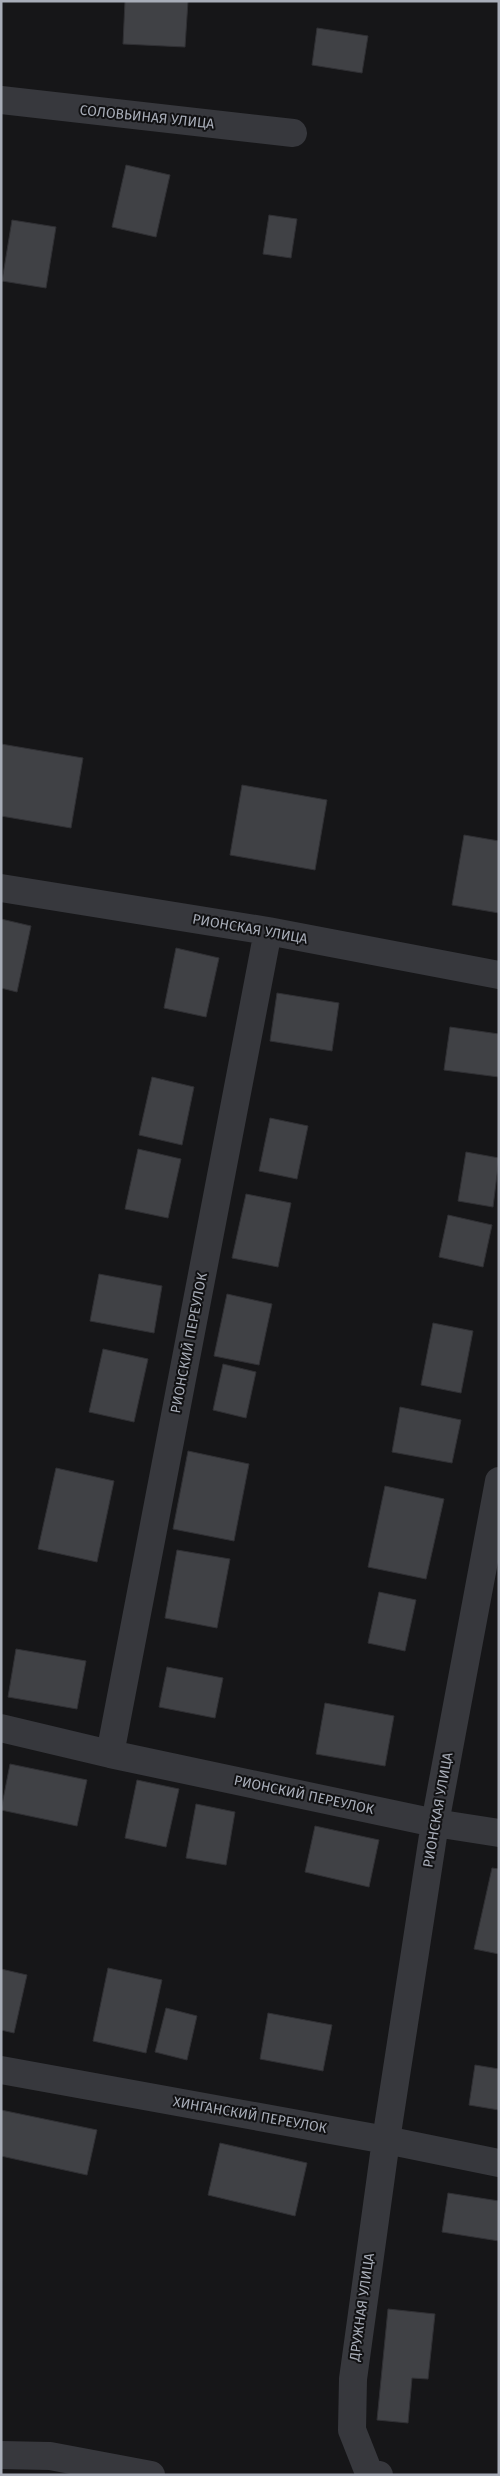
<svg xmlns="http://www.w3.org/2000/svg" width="500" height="2476" font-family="'Fira Sans',sans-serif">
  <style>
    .building { fill: #404145; stroke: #303034 }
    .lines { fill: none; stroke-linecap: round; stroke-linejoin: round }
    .minor { stroke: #37383d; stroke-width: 28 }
    .labels { text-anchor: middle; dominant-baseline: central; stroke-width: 4; stroke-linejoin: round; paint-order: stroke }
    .street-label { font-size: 14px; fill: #a8adb8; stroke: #111113 }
  </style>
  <rect width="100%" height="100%" fill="#161618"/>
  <!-- building -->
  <path class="building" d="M125,1H188L185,47L123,44Z
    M317,28L368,36L362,73L312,65Z
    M126,165L170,175L156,237L112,227Z
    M269,215L297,219L291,258L263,254Z
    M12,220L56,227L46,288L2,281Z
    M1,744L83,758L71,828L1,816Z
    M242,785L327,800L315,870L230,855Z
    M464,835L499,841V913L452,905Z
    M1,919L31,926L17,992L1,988Z
    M176,948L219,958L206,1017L164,1008Z
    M277,993L339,1003L332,1051L270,1041Z
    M450,1027L499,1034V1077L444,1070Z
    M152,1077L194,1087L182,1145L139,1135Z
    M270,1118L308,1126L297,1179L259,1171Z
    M138,1149L181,1159L168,1218L125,1209Z
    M466,1152L499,1158L493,1207L458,1201Z
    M246,1194L291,1203L278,1267L232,1258Z
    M448,1215L492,1225L483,1267L439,1257Z
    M99,1274L162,1286L154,1333L90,1321Z
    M227,1294L272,1304L259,1365L214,1356Z
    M433,1323L473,1331L461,1393L421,1385Z
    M103,1349L148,1359L134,1422L89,1412Z
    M223,1364L256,1372L246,1418L213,1410Z
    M400,1407L461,1420L452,1463L392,1452Z
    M188,1451L249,1464L234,1541L173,1529Z
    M56,1468L114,1481L97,1562L38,1549Z
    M385,1486L444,1499L426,1579L368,1567Z
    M177,1550L230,1559L217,1628L165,1618Z
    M379,1592L416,1600L405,1651L368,1643Z
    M16,1649L86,1661L77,1709L8,1697Z
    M167,1667L223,1678L215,1718L159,1707Z
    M325,1703L394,1716L385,1766L316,1754Z
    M10,1764L87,1780L77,1826L1,1810Z
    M137,1780L179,1789L166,1847L125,1838Z
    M196,1804L235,1812L226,1865L186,1858Z
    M315,1826L379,1840L369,1887L305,1872Z
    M492,1868L499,1869V1954L474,1949Z
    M108,1968L162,1980L146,2053L93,2041Z
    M1,1969L27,1975L14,2033L1,2030Z
    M166,2008L197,2016L187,2060L155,2052Z
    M268,2013L332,2025L323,2071L260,2059Z
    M475,2065L499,2069V2110L469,2105Z
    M1,2110L97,2130L87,2175L1,2156Z
    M220,2143L307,2163L295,2216L208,2195Z
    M448,2193L499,2201V2241L442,2232Z
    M388,2309L435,2314L428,2379L412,2378L408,2423L377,2420Z"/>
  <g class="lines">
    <!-- minor -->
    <path class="minor" d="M1,100L293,133
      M1,888L268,931L499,975
      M1,1728L110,1754L435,1823L499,1833
      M110,1754L268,931
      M1,2070L386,2140L499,2163
      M1,2455L50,2456L151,2475
      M379,2475L369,2473L352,2430L353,2379L386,2140L435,1823L499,1481"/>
  </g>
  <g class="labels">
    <!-- street labels -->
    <g class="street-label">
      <text transform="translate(147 117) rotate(6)">СОЛОВЬИНАЯ УЛИЦА</text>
      <text transform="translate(250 929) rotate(10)">РИОНСКАЯ УЛИЦА</text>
      <text transform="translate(189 1343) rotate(-79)">РИОНСКИЙ ПЕРЕУЛОК</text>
      <text transform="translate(304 1795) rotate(12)">РИОНСКИЙ ПЕРЕУЛОК</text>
      <text transform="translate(438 1810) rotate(-80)">РИОНСКАЯ УЛИЦА</text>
      <text transform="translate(250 2115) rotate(10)">ХИНГАНСКИЙ ПЕРЕУЛОК</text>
      <text transform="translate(362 2307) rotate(-82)">ДРУЖНАЯ УЛИЦА</text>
    </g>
  </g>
  <!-- border -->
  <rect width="500" height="2476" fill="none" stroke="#a8adb8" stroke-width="5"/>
</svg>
